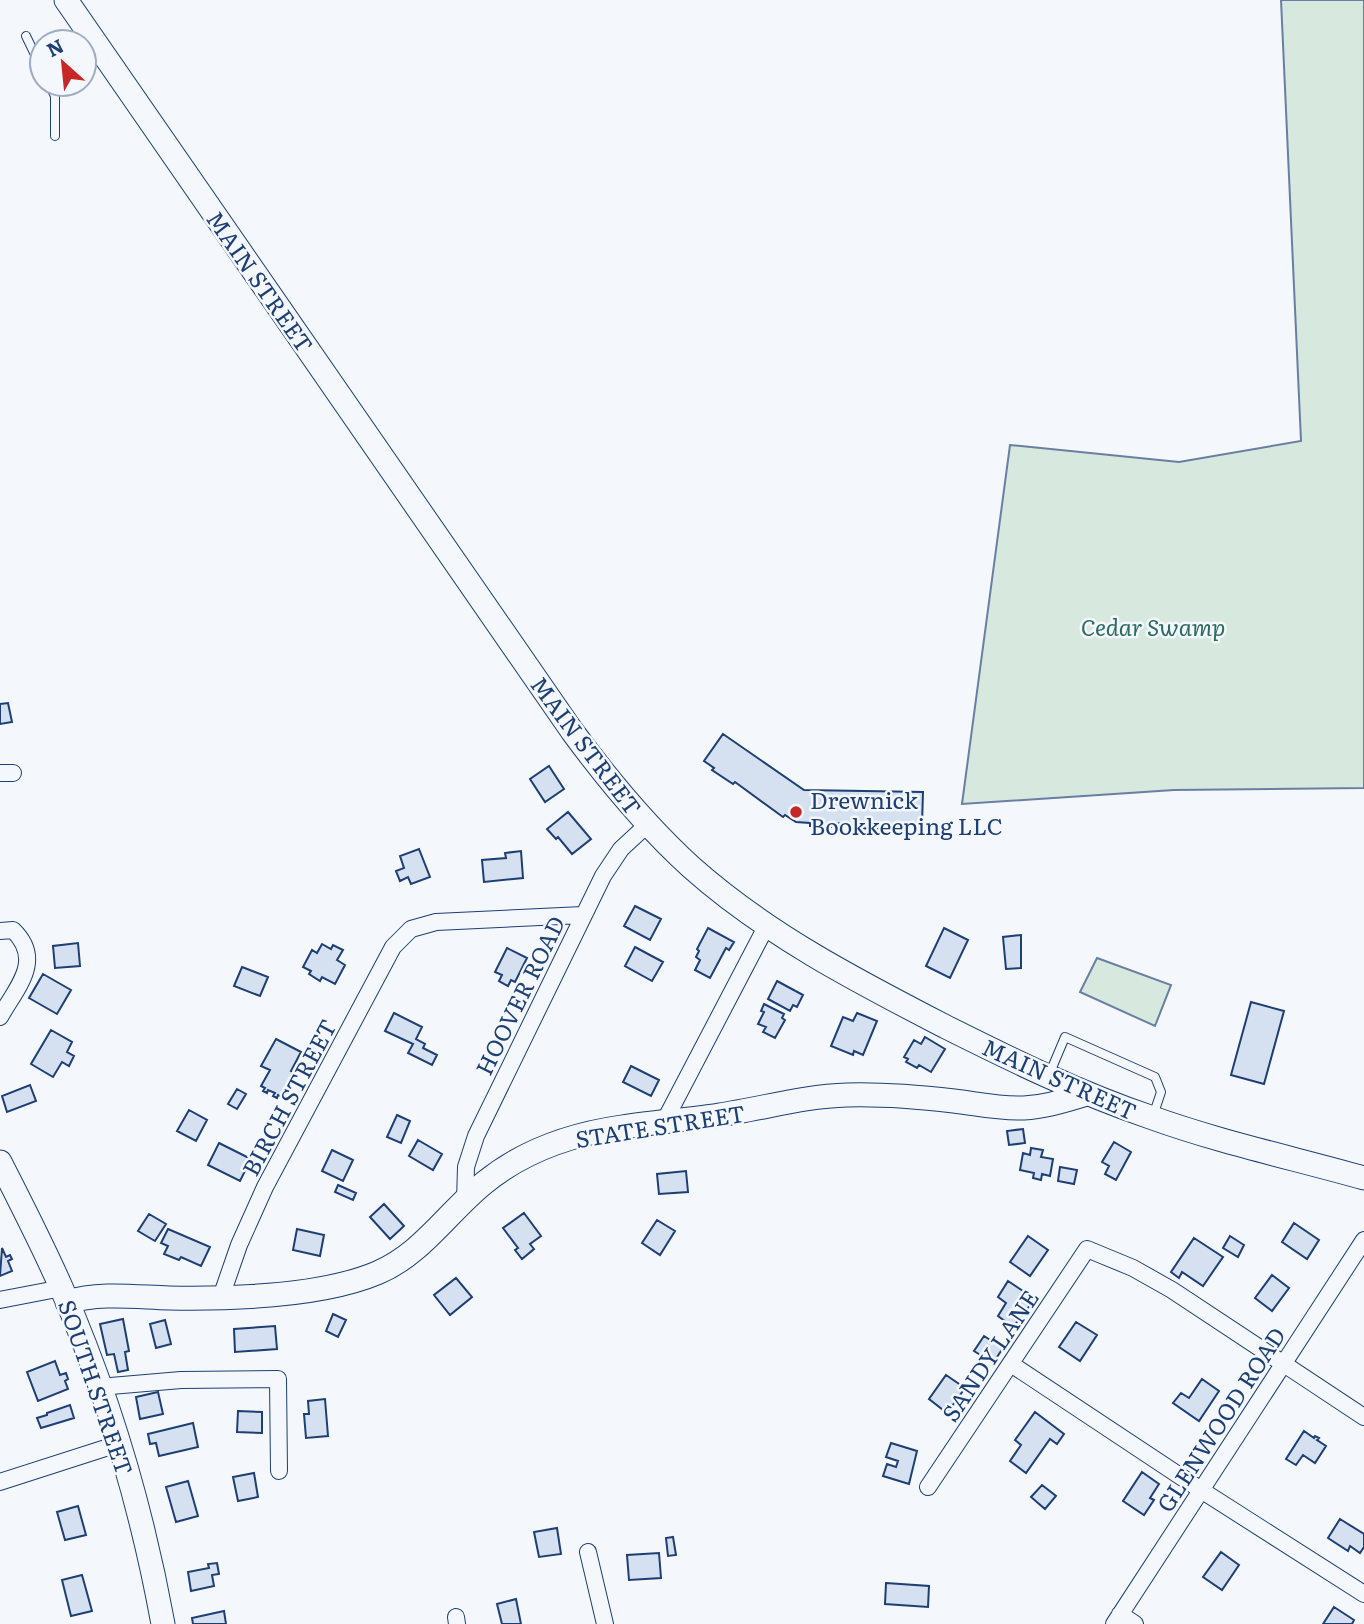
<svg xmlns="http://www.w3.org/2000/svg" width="1364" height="1624" font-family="Literata,serif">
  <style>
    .green { fill: #d7e8df; stroke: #687fa3; stroke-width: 2 }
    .building { fill: #d5e0f0; stroke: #1d3f73; stroke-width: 2 }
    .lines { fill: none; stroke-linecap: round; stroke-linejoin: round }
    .lane-casing { stroke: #1d3f73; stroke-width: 10 }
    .street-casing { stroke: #1d3f73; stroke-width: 18 }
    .secondary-casing { stroke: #1d3f73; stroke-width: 25 }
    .lane { stroke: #f4f7fb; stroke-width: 8 }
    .street { stroke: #f4f7fb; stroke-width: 16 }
    .secondary { stroke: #f4f7fb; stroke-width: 23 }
    .poi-dot { fill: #c62828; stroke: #f4f7fb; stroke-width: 2.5 }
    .labels { text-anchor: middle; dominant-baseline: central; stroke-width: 5; stroke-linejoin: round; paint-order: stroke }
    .street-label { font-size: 23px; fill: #1d3f73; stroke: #f4f7fb }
    .park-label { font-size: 23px; font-style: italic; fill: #2c6c60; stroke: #f4f7fb }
    .poi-label { font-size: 23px; fill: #1d3f73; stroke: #f4f7fb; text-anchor: start }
  </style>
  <rect width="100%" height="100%" fill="#f4f7fb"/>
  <!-- green -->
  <path class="green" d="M1281,0H1364V788L1174,790L962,804L1010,445L1179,462L1301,441Z
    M1097,958L1171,985L1155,1026L1080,992Z"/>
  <!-- building -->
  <path class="building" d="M8,703L12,722L0,724V704Z
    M723,734L804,790L923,792L922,825H902V829H896V825L882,824V829L850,828V824L831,823V827L810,826V823L796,822L785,815L783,817L735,782L733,784L712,770L714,768L704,761Z
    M549,766L564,789L545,802L530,779Z
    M568,812L591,839L572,854L558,837L556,839L547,829Z
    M419,849L430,877L411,884L408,877L400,881L396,871L404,868L400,856Z
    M521,851L523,878L484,882L482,860L506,858L505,853Z
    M635,906L661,919L650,940L624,926Z
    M708,928L734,942L729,950L726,948L710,978L695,970L700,960L696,957L699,951L697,949Z
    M944,928L968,940L950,978L926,966Z
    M1021,935V968L1006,969L1003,937Z
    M78,943L80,966L55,968L53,946Z
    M322,944L331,949L333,945L343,950L337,960L345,965L335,984L322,977L320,981L309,974L311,971L303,967L312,950L317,953Z
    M635,947L663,962L652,981L625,966Z
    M507,948L527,958L515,982L511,980L508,986L499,981L502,975L495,972Z
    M242,967L268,977L260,996L234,986Z
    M43,974L71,990L57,1014L29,998Z
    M777,981L803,995L797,1007L793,1005L790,1011L768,999Z
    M1251,1002L1284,1011L1264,1084L1231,1075Z
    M764,1004L784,1014L782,1018L785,1020L775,1038L763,1032L766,1027L758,1024L764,1012L761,1011Z
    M394,1013L422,1027L416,1039L425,1044L423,1048L437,1055L432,1065L408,1053L413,1044L385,1031Z
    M857,1013L877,1021L863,1055L854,1051L853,1055L831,1046L843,1017L853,1021Z
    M51,1030L72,1042L67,1052L74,1056L69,1066L62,1062L53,1077L31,1064Z
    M925,1037L945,1049L931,1072L919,1065L917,1068L906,1062L908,1059L904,1057L914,1040L921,1044Z
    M276,1039L301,1052L291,1071L296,1073L283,1097L278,1095L277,1098L273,1096L275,1093L268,1090L267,1093L263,1091L265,1088L261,1086L270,1070L261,1066Z
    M631,1066L659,1080L651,1096L623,1082Z
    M30,1085L36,1101L7,1112L2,1096Z
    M237,1089L246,1094L237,1109L228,1104Z
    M189,1110L207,1120L196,1141L177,1131Z
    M397,1115L410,1121L401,1143L387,1137Z
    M1023,1129L1025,1143L1009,1145L1007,1131Z
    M418,1140L442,1154L433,1170L409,1156Z
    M1114,1142L1131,1152L1116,1180L1105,1174L1109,1166L1102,1162Z
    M219,1143L251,1159L240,1181L208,1165Z
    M1031,1148L1043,1150L1041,1157L1053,1159L1050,1176L1042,1174L1041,1180L1033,1178L1034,1173L1020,1170L1023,1153L1030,1155Z
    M332,1150L353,1160L343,1181L322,1171Z
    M1060,1167L1077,1170L1074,1184L1058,1181Z
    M686,1171L688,1192L659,1194L657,1174Z
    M338,1185L356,1193L353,1200L335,1192Z
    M384,1204L404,1226L390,1239L370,1217Z
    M524,1213L541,1236L530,1244L534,1249L522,1259L515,1250L518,1248L503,1228Z
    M149,1214L166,1224L155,1241L138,1231Z
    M657,1220L675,1231L660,1255L642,1243Z
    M1294,1223L1319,1240L1307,1259L1282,1242Z
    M168,1229L210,1247L201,1266L181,1257L179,1260L164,1254L168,1246L161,1243Z
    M297,1229L324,1235L320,1256L293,1250Z
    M1028,1236L1048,1250L1030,1276L1010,1262Z
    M1230,1236L1244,1245L1238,1257L1223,1248Z
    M1194,1238L1223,1257L1203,1286L1182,1272L1179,1278L1171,1272Z
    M2,1248L6,1257L10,1255L12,1259L8,1261L12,1271L0,1276Z
    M1272,1275L1289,1288L1272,1311L1255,1298Z
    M456,1278L472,1297L450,1315L434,1295Z
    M1008,1281L1035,1299L1013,1327L998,1316L1006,1303L998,1297Z
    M333,1314L346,1320L338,1337L326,1331Z
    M123,1319L129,1351L125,1352L128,1370L118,1372L114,1354L107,1355L100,1324Z
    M165,1320L171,1344L156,1348L150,1324Z
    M1076,1322L1097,1335L1080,1361L1059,1347Z
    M275,1326L277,1349L235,1352L234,1329Z
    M984,1336L1003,1348L993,1363L974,1351Z
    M55,1361L60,1375L66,1373L68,1379L65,1381L68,1389L38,1401L27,1372Z
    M946,1375L965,1388L947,1413L929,1399Z
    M1202,1379L1219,1391L1199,1421L1173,1403L1181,1393L1189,1398Z
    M158,1392L163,1414L140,1419L136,1397Z
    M325,1399L328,1436L306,1438L304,1414H309L308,1401Z
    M70,1405L74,1418L41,1428L37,1418L47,1415V1413Z
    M238,1411L262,1412V1433L237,1432Z
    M1035,1412L1064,1434L1057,1444L1050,1439L1026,1473L1010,1461L1021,1445L1015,1440Z
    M193,1423L198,1447L159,1456L156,1443L150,1444L148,1434Z
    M1304,1431L1314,1438L1315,1436L1319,1438L1317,1440L1326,1446L1315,1463L1303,1455L1296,1465L1286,1459Z
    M891,1443L917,1451L909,1484L883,1476L887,1464L896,1467L898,1461L886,1457Z
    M1142,1472L1159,1484L1150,1498L1154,1500L1144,1515L1123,1501Z
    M254,1473L258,1497L238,1501L233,1477Z
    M188,1481L198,1516L176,1522L166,1487Z
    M1042,1485L1056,1496L1045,1509L1031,1497Z
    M78,1506L86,1535L65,1540L57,1512Z
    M1340,1519L1364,1534V1547L1360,1553L1350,1546L1348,1551L1328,1538Z
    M557,1528L561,1554L539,1557L534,1532Z
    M673,1537L676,1555L668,1556L666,1538Z
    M1221,1552L1239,1565L1222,1590L1203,1577Z
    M659,1553L661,1578L629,1580L627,1555Z
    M217,1563L219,1574L212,1575L214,1586L191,1591L188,1572L209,1568L208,1564Z
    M82,1575L92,1611L71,1616L62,1580Z
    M886,1583L929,1586L928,1607L885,1604Z
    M516,1599L521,1624H502L497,1604Z
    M1334,1607L1354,1620L1352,1624H1323Z
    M224,1611L226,1624H193L192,1618Z"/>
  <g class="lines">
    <defs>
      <path id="lane" d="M26,36L42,69
        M49,84L55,96V136
        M1049,1075L1065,1037L1155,1077L1161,1092L1153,1116"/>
      <path id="street" d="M0,773H13
        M0,931L13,930C44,960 17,987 0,1017
        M664,1122L767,925
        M465,1201L466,1167L476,1136L603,876L621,849L648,824
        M221,1297L239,1245L265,1187L393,947L411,929L436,922L583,915
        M0,1300L62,1288
        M1011,1364L1201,1490L1364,1594
        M99,1387L181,1380L278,1379L279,1471
        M0,1482L118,1444
        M928,1487L1087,1249L1133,1268L1172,1290L1364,1417
        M588,1552L605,1624
        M1120,1614L1135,1624
        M456,1617L457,1624
        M1114,1624L1364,1240"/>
      <path id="secondary" d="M66,0L572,731C608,780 646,826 691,867C766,934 857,981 946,1027C1012,1060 1079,1093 1150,1117C1219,1142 1293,1158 1364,1178
        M0,1162C21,1203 42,1244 61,1287C108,1394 142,1509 163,1624
        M67,1302C100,1292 135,1297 169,1298C231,1299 320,1297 377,1273C421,1255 448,1212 484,1183C523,1151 573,1134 622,1127C654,1122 687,1120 719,1115C761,1109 804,1096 847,1095C883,1094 919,1097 954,1101C978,1104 1001,1109 1024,1108C1046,1107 1066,1100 1087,1094"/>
    </defs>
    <!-- lane casing -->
    <use href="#lane" class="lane-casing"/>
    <!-- street casing -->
    <use href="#street" class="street-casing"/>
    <!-- secondary casing -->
    <use href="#secondary" class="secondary-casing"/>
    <!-- lane -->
    <use href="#lane" class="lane"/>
    <!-- street -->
    <use href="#street" class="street"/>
    <!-- secondary -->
    <use href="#secondary" class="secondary"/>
  </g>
  <!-- markers -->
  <circle class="poi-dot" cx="796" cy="812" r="7"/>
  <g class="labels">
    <!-- street labels -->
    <g class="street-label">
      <text transform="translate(261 281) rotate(55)">MAIN STREET</text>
      <text transform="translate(587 745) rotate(53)">MAIN STREET</text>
      <text transform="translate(519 995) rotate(-64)">HOOVER ROAD</text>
      <text transform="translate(1060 1078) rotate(24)">MAIN STREET</text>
      <text transform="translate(288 1097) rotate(-62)">BIRCH STREET</text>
      <text transform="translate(660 1125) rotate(-9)">STATE STREET</text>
      <text transform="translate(989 1355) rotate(-56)">SANDY LANE</text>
      <text transform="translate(97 1387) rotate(71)">SOUTH STREET</text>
      <text transform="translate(1220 1419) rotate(-57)">GLENWOOD ROAD</text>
    </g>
    <!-- park labels -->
    <g class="park-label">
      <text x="1153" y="626">Cedar Swamp</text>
    </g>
    <!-- poi labels -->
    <g class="poi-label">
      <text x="810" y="799">Drewnick<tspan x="810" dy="26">Bookkeeping LLC</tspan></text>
    </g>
  </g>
  <!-- north arrow -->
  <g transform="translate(63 63) rotate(333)"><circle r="33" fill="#f4f7fb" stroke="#9eadc5" stroke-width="2"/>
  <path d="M0-5L12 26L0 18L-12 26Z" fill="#c62828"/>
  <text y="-10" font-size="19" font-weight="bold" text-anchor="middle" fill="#1d3f73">N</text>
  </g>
</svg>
